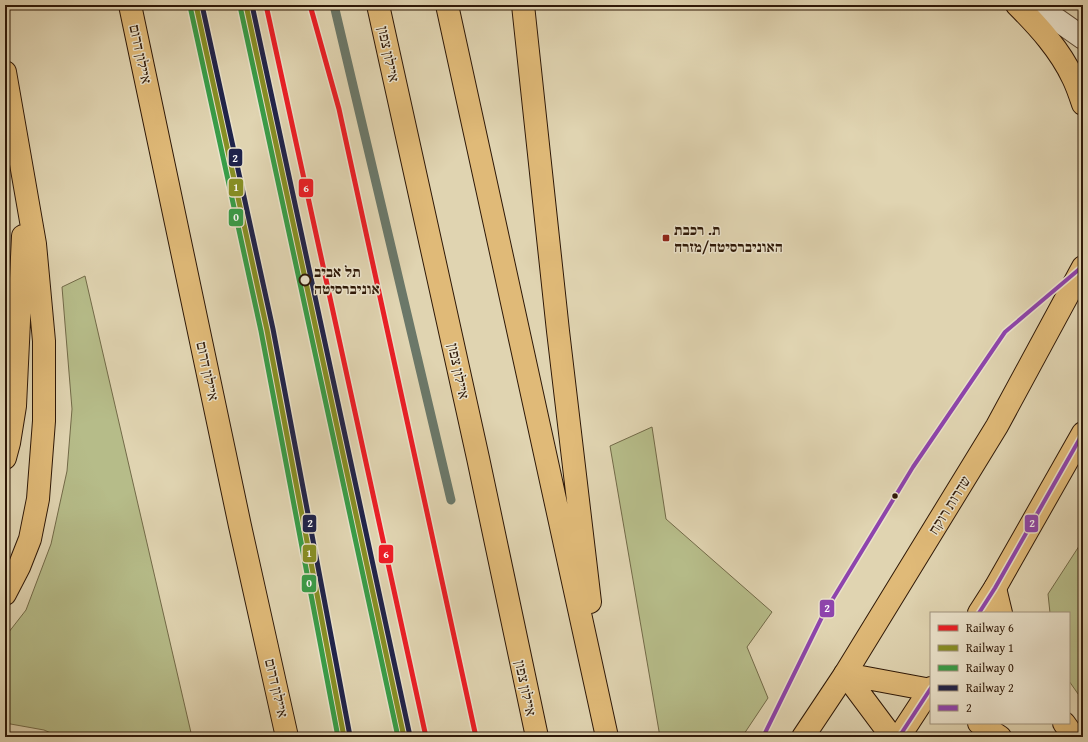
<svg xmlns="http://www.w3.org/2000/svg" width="1088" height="742" font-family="'Gentium Book Plus','Frank Ruhl Libre',serif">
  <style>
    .green { fill: #b6bc89; stroke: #726a48 }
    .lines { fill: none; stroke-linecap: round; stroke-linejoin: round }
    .stream { stroke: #6b7869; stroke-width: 9 }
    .minor-casing { stroke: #5a4732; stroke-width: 24 }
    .major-casing { stroke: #2e1807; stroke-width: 24 }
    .highway-casing { stroke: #2e1807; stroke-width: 24 }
    .minor { stroke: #ebe3cc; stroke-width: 22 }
    .major { stroke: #e0ba78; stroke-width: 22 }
    .highway { stroke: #e0ba78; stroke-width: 22 }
    .bus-1-casing { stroke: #ebe3cc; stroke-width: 7 }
    .bus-1 { stroke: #8e44ad; stroke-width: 4 }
    .rail-1-casing { stroke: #ebe3cc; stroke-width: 8 }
    .rail-2-casing { stroke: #ebe3cc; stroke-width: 8 }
    .rail-3-casing { stroke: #ebe3cc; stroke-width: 8 }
    .rail-4-casing { stroke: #ebe3cc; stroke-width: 8 }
    .rail-1 { stroke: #ed1d26; stroke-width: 5 }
    .rail-2 { stroke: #878f24; stroke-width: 5 }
    .rail-3 { stroke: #389d48; stroke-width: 5 }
    .rail-4 { stroke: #1f234a; stroke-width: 5 }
    .poi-dot { fill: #8f2418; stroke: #ebe3cc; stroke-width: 1.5 }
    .stop-dot { fill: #ebe3cc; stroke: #2e1807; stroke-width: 2 }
    .bus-dot { fill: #2e1807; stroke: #ebe3cc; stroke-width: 1.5 }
    .labels { text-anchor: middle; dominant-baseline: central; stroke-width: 3; stroke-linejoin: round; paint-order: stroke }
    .street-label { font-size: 15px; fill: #2e1807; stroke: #ebe3cc }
    .poi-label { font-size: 15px; font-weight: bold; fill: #2e1807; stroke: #ebe3cc; text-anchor: start }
    .stop-label { font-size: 15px; font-weight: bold; fill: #2e1807; stroke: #ebe3cc; text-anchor: start }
    .line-badge { stroke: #ebe3cc; stroke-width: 1.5 }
    .badge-label { font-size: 11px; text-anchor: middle; font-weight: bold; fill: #fff }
  </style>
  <rect width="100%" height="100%" fill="#e0d4b1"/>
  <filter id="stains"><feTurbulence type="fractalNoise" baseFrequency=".005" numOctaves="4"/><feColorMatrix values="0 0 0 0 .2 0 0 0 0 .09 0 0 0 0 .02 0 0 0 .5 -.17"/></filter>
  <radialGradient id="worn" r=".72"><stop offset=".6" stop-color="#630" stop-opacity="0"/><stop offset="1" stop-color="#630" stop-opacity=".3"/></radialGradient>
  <!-- green -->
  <path class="green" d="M85,276L192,737H60L44,730L5,723V637L26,610L51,544L67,471L72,409L62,287Z
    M652,427L666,519L772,612L747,647L768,698L742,737H660L610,446Z
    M1083,540V701L1069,681V613H1050L1048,594Z"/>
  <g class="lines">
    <!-- stream -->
    <path class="stream" d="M334,5L451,500"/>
    <defs>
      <path id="minor" d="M1036,5L1083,38"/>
      <path id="major" d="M1017,5C1038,26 1060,50 1073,78C1077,86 1080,95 1083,104
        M979,613L995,588L1083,433
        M803,737L845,674L997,426L1083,267
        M899,737L931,688"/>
      <path id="highway" d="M130,5L240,526L287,737
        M378,5L478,458L537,737
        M447,5L607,737
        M523,5L558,331L590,602
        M5,72L35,244L44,341V421L38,499L30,539L19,567L5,594
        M5,458L9,443L15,406L23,236
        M995,588L1001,613
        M845,674L931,690
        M845,674L892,737
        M979,723L1000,737
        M1064,723L1074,737"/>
    </defs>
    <!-- minor casing -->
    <use href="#minor" class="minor-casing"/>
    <!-- major casing -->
    <use href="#major" class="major-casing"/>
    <!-- highway casing -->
    <use href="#highway" class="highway-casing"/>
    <!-- minor -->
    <use href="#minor" class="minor"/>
    <!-- major -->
    <use href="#major" class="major"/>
    <!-- highway -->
    <use href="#highway" class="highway"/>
    <defs>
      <path id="bus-1" d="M979,613L995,588L1083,433
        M763,737L823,615L913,467L1005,332L1083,266
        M899,737L931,688"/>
    </defs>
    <!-- bus-1 casing -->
    <use href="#bus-1" class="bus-1-casing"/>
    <!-- bus-1 -->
    <use href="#bus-1" class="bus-1"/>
    <defs>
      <path id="rail-1" d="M266,5L426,737
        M310,5L339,109L476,737"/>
      <path id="rail-2" d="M196,5L267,330L344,737
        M246,5L404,737"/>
      <path id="rail-3" d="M190,6L261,331L338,737
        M240,6L398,737"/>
      <path id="rail-4" d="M202,5L273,329L350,736
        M252,5L410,736"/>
    </defs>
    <!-- rail-1 casing -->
    <use href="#rail-1" class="rail-1-casing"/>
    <!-- rail-2 casing -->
    <use href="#rail-2" class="rail-2-casing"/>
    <!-- rail-3 casing -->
    <use href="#rail-3" class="rail-3-casing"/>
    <!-- rail-4 casing -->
    <use href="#rail-4" class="rail-4-casing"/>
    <!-- rail-1 -->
    <use href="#rail-1" class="rail-1"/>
    <!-- rail-2 -->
    <use href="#rail-2" class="rail-2"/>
    <!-- rail-3 -->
    <use href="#rail-3" class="rail-3"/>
    <!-- rail-4 -->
    <use href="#rail-4" class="rail-4"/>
  </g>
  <!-- markers -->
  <rect class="poi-dot" x="662" y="234" width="8" height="8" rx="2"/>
  <circle class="stop-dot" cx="305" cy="280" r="5.5"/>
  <circle class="bus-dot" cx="895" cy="496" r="3.5"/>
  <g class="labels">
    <!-- street labels -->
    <g class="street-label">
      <text transform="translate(141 54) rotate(78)">איילון דרום</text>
      <text transform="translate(389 54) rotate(78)">איילון צפון</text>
      <text transform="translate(208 371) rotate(78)">איילון דרום</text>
      <text transform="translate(459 371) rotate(78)">איילון צפון</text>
      <text transform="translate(949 505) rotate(-58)">שדרות רוקח</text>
      <text transform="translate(277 688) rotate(77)">איילון דרום</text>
      <text transform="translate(526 688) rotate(78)">איילון צפון</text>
    </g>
    <!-- poi labels -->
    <g class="poi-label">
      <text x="674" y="229">ת. רכבת<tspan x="674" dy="17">האוניברסיטה/מזרח</tspan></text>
    </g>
    <!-- stop labels -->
    <g class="stop-label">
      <text x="314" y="271">תל אביב<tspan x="314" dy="17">אוניברסיטה</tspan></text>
    </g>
  </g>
  <g class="line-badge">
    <rect x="228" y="148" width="15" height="19" rx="4" fill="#1f234a"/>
    <rect x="228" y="178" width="16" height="19" rx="4" fill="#878f24"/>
    <rect x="298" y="178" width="16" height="20" rx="4" fill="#ed1d26"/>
    <rect x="228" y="208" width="16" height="19" rx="4" fill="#389d48"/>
    <rect x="302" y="514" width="15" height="19" rx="4" fill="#1f234a"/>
    <rect x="1024" y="514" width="15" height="19" rx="4" fill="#8e44ad"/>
    <rect x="302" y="544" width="15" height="19" rx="4" fill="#878f24"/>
    <rect x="378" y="544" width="16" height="20" rx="4" fill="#ed1d26"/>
    <rect x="301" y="574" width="16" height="19" rx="4" fill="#389d48"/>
    <rect x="819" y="599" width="16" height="19" rx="4" fill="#8e44ad"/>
  </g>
  <g class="badge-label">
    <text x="235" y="162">2</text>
    <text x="236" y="191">1</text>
    <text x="306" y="192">6</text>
    <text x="236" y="221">0</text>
    <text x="310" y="527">2</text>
    <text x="1032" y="527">2</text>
    <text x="309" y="557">1</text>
    <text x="386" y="558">6</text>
    <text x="309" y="587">0</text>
    <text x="827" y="612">2</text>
  </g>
  <!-- margin -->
  <rect width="1088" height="742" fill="none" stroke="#e0d4b1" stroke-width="20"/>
  <rect x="6" y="6" width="1076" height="730" fill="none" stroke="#2e1807" stroke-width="2"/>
  <rect x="10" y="10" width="1068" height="722" fill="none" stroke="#2e1807"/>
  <!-- legend -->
  <rect x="930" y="612" width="140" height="112" fill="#ebe3cc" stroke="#9f927d"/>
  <rect x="938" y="625" width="20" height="6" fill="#ed1d26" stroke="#9f927d"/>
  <text x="966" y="632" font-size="12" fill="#2e1807">Railway 6</text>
  <rect x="938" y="645" width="20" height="6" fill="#878f24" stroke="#9f927d"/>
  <text x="966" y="652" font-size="12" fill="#2e1807">Railway 1</text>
  <rect x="938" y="665" width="20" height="6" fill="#389d48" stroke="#9f927d"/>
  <text x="966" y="672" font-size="12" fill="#2e1807">Railway 0</text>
  <rect x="938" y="685" width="20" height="6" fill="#1f234a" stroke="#9f927d"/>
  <text x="966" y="692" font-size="12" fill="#2e1807">Railway 2</text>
  <rect x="938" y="705" width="20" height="6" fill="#8e44ad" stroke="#9f927d"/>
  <text x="966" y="712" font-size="12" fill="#2e1807">2</text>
  <rect width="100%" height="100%" filter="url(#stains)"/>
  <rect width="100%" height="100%" fill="url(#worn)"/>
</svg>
